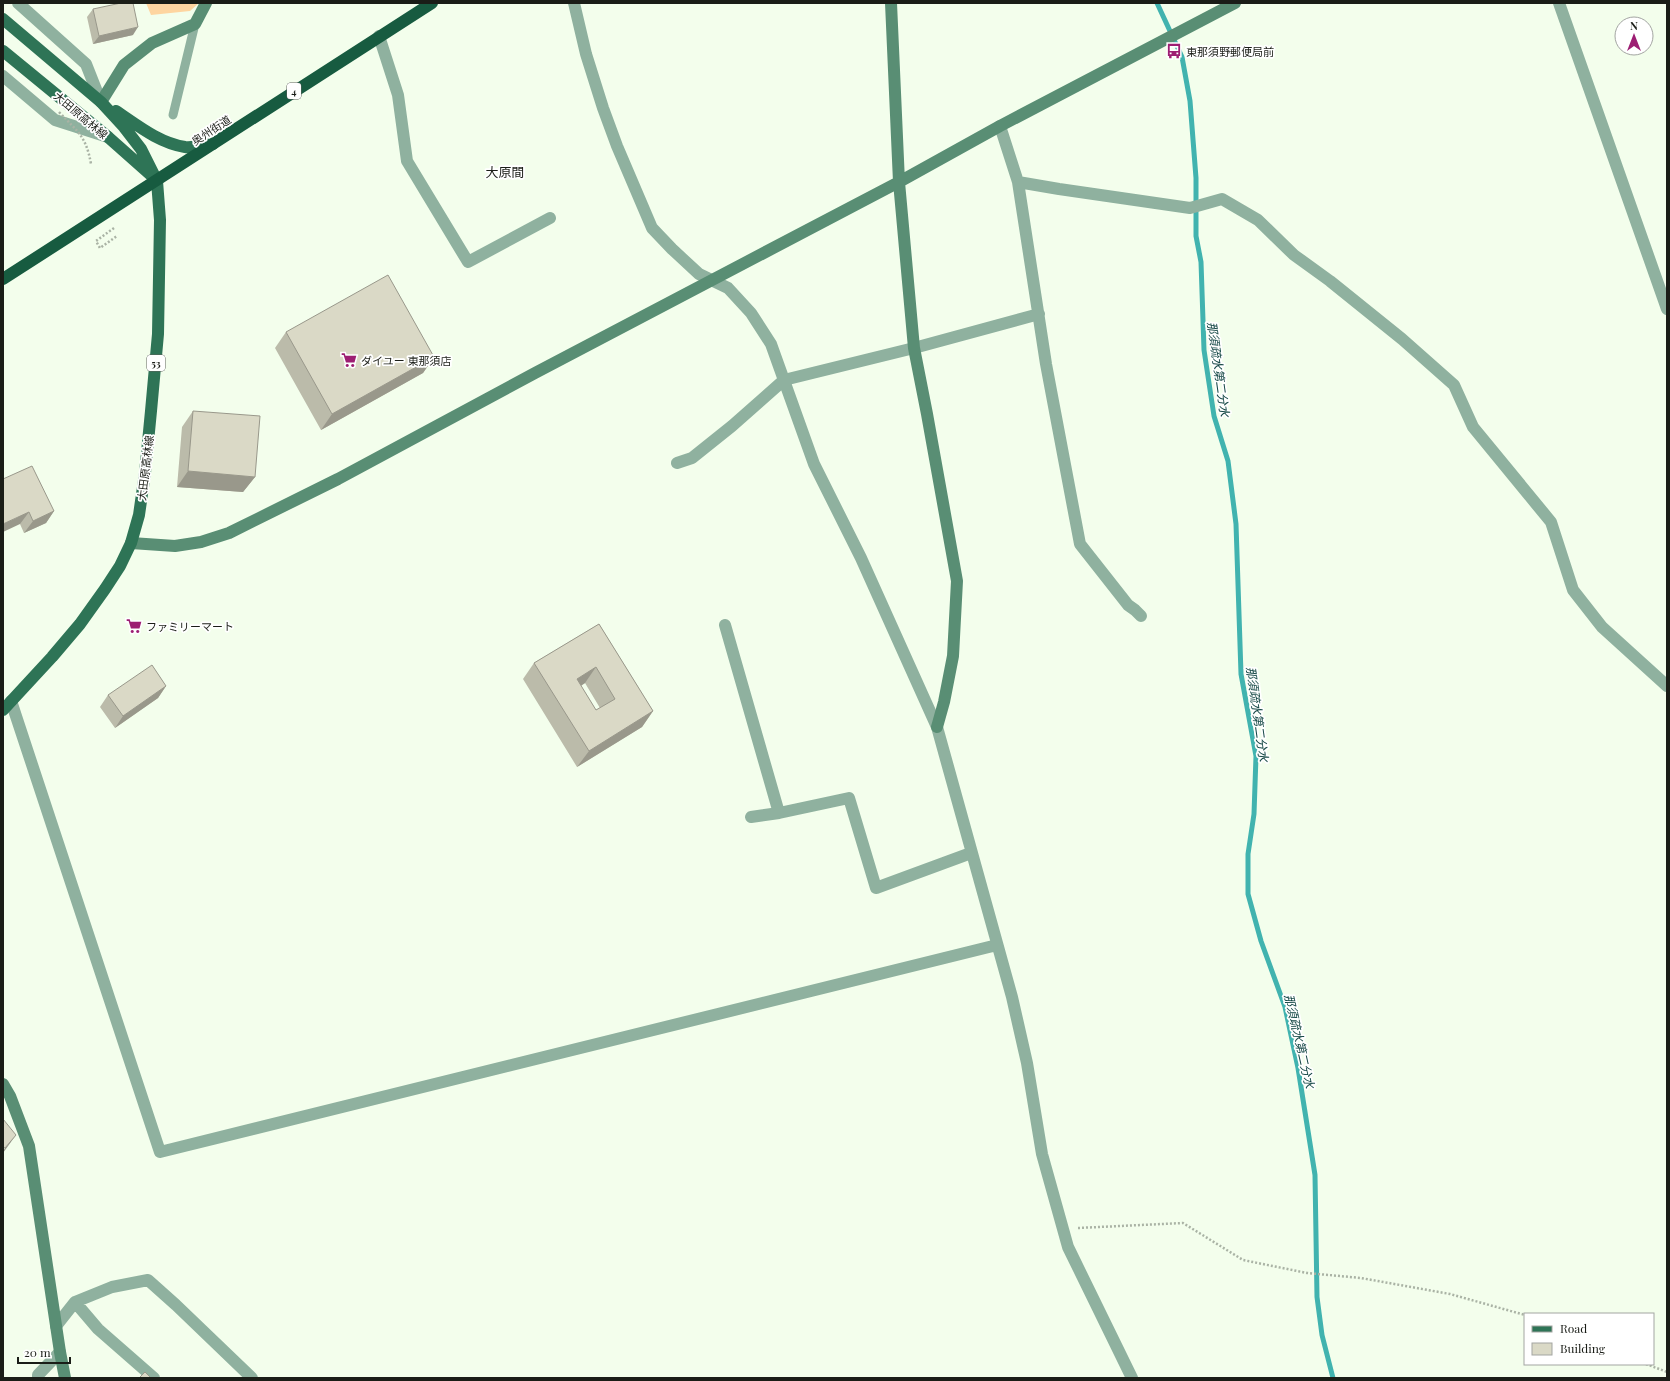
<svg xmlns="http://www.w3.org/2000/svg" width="1670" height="1381" font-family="'Playfair Display','Noto Sans JP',serif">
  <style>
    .green { fill: #fed5a0 }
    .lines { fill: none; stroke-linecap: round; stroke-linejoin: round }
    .stream { stroke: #41b3af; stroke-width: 5 }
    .path { stroke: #aab3a5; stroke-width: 2.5; stroke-dasharray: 2 2; stroke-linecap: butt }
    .lane { stroke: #8fb19f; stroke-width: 9 }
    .street { stroke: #8fb19f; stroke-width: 12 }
    .secondary { stroke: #598e74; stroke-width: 12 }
    .primary { stroke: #2e7456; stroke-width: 12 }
    .highway { stroke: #175b40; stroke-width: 12 }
    .path-bridge { stroke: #aab3a5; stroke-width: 2.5; stroke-dasharray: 2 2; stroke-linecap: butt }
    .wall { fill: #bba; fill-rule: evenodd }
    .shaded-wall { fill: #99988b }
    .building { fill: #dad9c6; stroke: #99988b; fill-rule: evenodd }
    .labels { text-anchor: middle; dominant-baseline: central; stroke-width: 3.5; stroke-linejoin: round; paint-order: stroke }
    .shield { fill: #fff; stroke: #5f615d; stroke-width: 1 }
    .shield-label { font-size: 10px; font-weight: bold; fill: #1a1d17 }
    .poi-label { font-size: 11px; fill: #1a1d17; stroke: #fff; text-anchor: start }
    .street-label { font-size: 11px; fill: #1a1d17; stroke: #fff }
    .water-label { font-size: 12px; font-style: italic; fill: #134644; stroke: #fff }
    .quarter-label { font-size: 13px; fill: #1a1d17; stroke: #fff }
  </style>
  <rect width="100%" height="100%" fill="#f3feec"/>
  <!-- green -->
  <path class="green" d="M146,3H199L190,11L151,15Z"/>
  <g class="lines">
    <!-- stream -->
    <path class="stream" d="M1157,3L1182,57L1190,101L1196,178V236L1201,262L1204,350L1214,416L1228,461L1236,524L1241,674L1256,756L1254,814L1248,854V894L1261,941L1285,1007L1298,1068L1315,1175L1317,1297L1322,1335L1333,1378"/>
    <!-- path -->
    <path class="path" d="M114,228L96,241L100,248L117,236
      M1078,1228L1183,1223L1243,1260L1307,1273L1361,1278L1450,1294L1525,1315
      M1646,1364L1667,1372"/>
    <!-- lane -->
    <path class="lane" d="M173,115L195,24"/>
    <!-- street -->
    <path class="street" d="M18,3L86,64L101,102
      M574,3L586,54L603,108L617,146L652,228L672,249L699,274L728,288L751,313L771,344L814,464L861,558L937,727L1012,997L1027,1063L1042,1154L1068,1247L1132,1378
      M1559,3L1667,309
      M379,36L398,95L407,161L468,262L550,218
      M3,76L55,120L108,137
      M1000,126L1018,182L1059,189L1190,208L1222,199L1258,220L1294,255L1330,281L1402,339L1454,385L1473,427L1551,522L1573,590L1602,627L1667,686
      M1018,182L1046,364L1080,544L1128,605L1135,610L1141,616
      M677,463L692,458L732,426L784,380L914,348L1039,314
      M725,625L779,813
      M11,701L160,1152L997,945
      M751,817L779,813L849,798L876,888L971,853
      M75,1302L98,1329L154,1378
      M56,1326L75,1302L112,1287L148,1280L176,1305L252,1378
      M38,1378V1375L60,1352"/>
    <!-- secondary -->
    <path class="secondary" d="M891,3L899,182L914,348L927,414L957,581L953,656L944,702L937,727
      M101,102L124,65L152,43L195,24L206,3
      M131,543L175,546L201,542L229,533L338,479L535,373L899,182L1000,126L1235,3
      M3,1084L10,1096L29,1146L60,1352L65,1378"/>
    <!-- primary -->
    <path class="primary" d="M3,19L101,102L124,127L141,149L157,181L160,220L158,334L151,411L145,473L139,515L131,543L120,566L105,589L80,624L52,657L3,710
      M3,51L108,137L152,176
      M116,111C137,125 159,143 185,147C193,148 204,145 213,144"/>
    <!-- highway -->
    <path class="highway" d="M3,279L432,3"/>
    <!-- path-bridge -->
    <path class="path-bridge" d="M59,112C78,132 86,136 91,164"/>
  </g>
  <!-- wall -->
  <path class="wall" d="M93,9L133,35L93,44L87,17Z
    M286,332L434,357L423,373L321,430L275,348Z
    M193,411L255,477L243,492L177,487L182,427Z
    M3,479L54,511L46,523L24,533L20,524Z
    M599,624L653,711L642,727L577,767L523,679L534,663ZM585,683L600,708L596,710L581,686Z
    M166,686L158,698L115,728L100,707L108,695Z"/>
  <!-- shaded-wall -->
  <path class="shaded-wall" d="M138,27L133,35L93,44L99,36Z
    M434,357L423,373L321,430L332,414Z
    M188,471L255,477L243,492L177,487Z
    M54,511L46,523L24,533L33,521Z
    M29,512L20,524L3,532V524Z
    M596,667L585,683L566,695L577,679Z
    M166,686L158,698L115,728L123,716Z
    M653,711L642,727L577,767L589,751Z
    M16,1135L3,1153V1151L5,1148Z"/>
  <!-- building -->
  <path class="building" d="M121,3H133L138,27L99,36L93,9Z
    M388,275L434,357L332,414L286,332Z
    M193,411L260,416L255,477L188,471Z
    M32,466L54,511L33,521L29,512L3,524V479Z
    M599,624L653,711L589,751L534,663ZM596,667L615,699L596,710L577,679Z
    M152,665L166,686L123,716L108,695Z
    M3,1119L16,1135L5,1148L3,1147Z
    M145,1372L151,1378H139Z"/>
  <!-- icons -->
  <defs>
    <symbol id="bus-bare" viewBox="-9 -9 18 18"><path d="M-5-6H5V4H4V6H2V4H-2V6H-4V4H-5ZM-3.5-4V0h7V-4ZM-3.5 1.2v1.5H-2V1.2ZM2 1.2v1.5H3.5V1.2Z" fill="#9d1e73" stroke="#fff" stroke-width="2.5" paint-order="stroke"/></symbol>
    <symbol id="supermarket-bare" viewBox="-9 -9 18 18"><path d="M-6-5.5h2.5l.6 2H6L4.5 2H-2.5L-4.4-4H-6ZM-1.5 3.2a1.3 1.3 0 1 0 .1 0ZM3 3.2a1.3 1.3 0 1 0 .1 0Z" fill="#9d1e73" stroke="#fff" stroke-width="2.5" paint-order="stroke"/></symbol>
  </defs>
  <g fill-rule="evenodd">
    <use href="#bus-bare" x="1163" y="40" width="22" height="22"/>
    <use href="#supermarket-bare" x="338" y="349" width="22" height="22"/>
    <use href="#supermarket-bare" x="123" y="615" width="22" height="22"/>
  </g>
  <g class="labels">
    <!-- shield labels -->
    <g class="shield">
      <rect x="287" y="83" width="14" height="16" rx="3"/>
      <rect x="147" y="355" width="18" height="16" rx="3"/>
    </g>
    <g class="shield-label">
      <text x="294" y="91">4</text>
      <text x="156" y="363">53</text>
    </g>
    <!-- poi labels -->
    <g class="poi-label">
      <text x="1186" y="51">東那須野郵便局前</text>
      <text x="361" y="360">ダイユー 東那須店</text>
      <text x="146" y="626">ファミリーマート</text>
    </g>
    <!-- street labels -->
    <g class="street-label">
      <text transform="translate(81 115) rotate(40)">大田原高林線</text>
      <text transform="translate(211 130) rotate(-33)">奥州街道</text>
      <text transform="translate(145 468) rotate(-83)">大田原高林線</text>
    </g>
    <!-- water labels -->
    <g class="water-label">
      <text transform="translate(1219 369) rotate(82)">那須疏水第二分水</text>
      <text transform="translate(1258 714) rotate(82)">那須疏水第二分水</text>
      <text transform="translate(1300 1041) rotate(77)">那須疏水第二分水</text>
    </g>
    <!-- quarter labels -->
    <g class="quarter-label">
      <text x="505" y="171">大原間</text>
    </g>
  </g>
  <!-- border -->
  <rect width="1670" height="1381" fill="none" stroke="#1a1d17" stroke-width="8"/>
  <!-- legend -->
  <rect x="1524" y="1313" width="130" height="52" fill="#ffffff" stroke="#a3a5a2"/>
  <rect x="1532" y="1326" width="20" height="6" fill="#2e7456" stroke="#a3a5a2"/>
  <text x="1560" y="1333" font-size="12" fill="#1a1d17">Road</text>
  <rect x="1532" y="1343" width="20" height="12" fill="#dad9c6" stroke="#a3a5a2"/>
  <text x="1560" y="1353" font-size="12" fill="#1a1d17">Building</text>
  <!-- north arrow -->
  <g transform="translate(1634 36)"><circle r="19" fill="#ffffff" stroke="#a3a5a2"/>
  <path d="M0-3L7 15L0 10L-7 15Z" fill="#9d1e73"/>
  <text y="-6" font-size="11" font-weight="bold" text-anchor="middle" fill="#1a1d17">N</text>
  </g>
  <!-- scale -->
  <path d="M18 1357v6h52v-6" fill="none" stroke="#1a1d17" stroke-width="2"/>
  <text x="24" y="1357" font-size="12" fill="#1a1d17" stroke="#ffffff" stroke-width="3" paint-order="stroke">20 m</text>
</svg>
